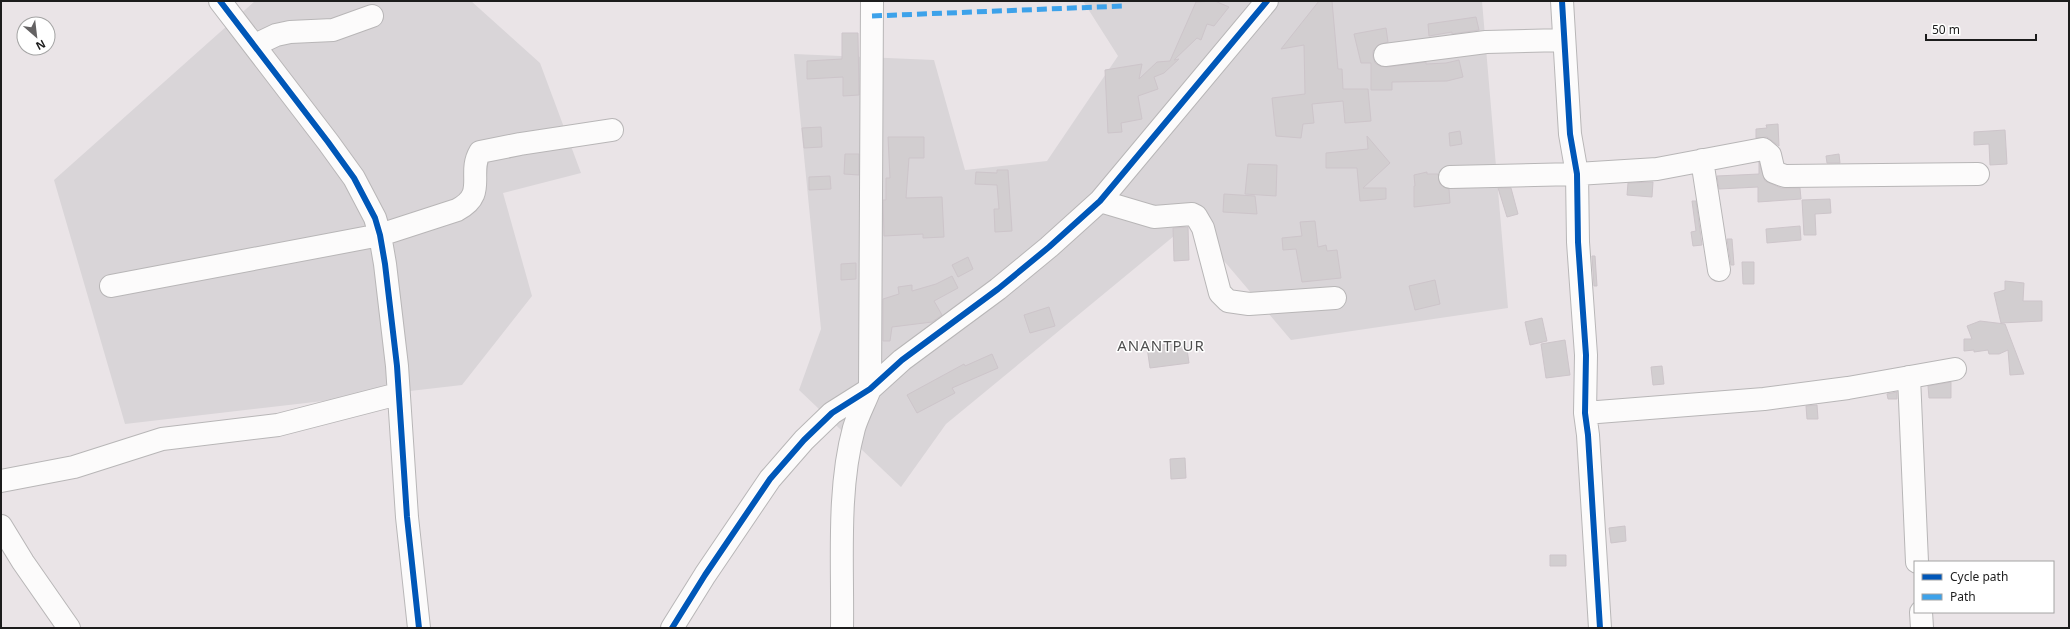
<svg xmlns="http://www.w3.org/2000/svg" width="2070" height="629" font-family="'Noto Sans',sans-serif">
  <style>
    .residential { fill: #d9d5d8 }
    .building { fill: #d2ced0; stroke: #cdc5ca }
    .lines { fill: none; stroke-linecap: round; stroke-linejoin: round }
    .minor-casing { stroke: #b8b6b7; stroke-width: 24 }
    .minor { stroke: #fcfbfb; stroke-width: 22 }
    .quiet { stroke: #3da2ea; stroke-width: 5; stroke-dasharray: 10 5; stroke-linecap: butt }
    .cycleway-casing { stroke: #fff; stroke-width: 8 }
    .cycleway { stroke: #0057b8; stroke-width: 6 }
    .labels { text-anchor: middle; dominant-baseline: central; stroke-width: 3; stroke-linejoin: round; paint-order: stroke }
    .quarter-label { font-size: 15px; letter-spacing: 1px; fill: #4f4f4f; stroke: #fff }
  </style>
  <rect width="100%" height="100%" fill="#eae4e7"/>
  <!-- residential -->
  <path class="residential" d="M255,1H471L540,63L581,173L503,193L532,296L462,385L125,424L54,180Z
    M1083,1H1482L1508,308L1291,340L1191,222L946,424L901,487L799,390L821,329L794,54L934,60L965,170L1047,161L1118,56Z"/>
  <!-- building -->
  <path class="building" d="M1215,1L1229,7L1214,26L1207,24L1201,40L1197,38L1174,60L1179,59L1164,73L1154,77L1158,89L1138,96L1142,119L1121,123L1122,132L1108,133L1105,70L1142,64L1139,79L1157,62L1170,61L1196,2Z
    M1319,1H1332L1338,69H1342L1343,89H1368L1371,121L1345,123L1343,101L1312,104L1314,123L1303,124L1301,138L1276,136L1272,98L1305,94L1304,45L1281,49Z
    M1476,17L1479,30L1452,34V32L1429,36L1428,24Z
    M1386,28L1388,42L1378,45L1373,51V57L1375,63L1380,66L1387,67L1426,62V64L1446,63L1459,60L1463,77L1447,81L1392,82V90H1371V63H1361L1354,34Z
    M842,33H858L859,95L843,96V77L807,79V61L842,59Z
    M1778,124L1779,146L1767,137L1756,138V129L1767,128L1766,125Z
    M821,127L822,147L804,148L802,128Z
    M2005,130L2007,164L1990,165L1989,144L1974,145V132Z
    M1460,131L1462,144L1450,146L1449,133Z
    M1367,136L1390,163L1363,188H1386V199L1360,201L1357,168H1326V153L1368,149Z
    M888,137H924V158H909L906,198L942,197L944,237L923,238V234L884,236L883,200H886V178H890Z
    M845,154H859V175L844,174Z
    M1839,154L1840,163H1827L1826,156Z
    M1759,162L1765,181L1781,188H1800L1801,199L1758,202V187L1719,189L1717,176L1759,174Z
    M1248,164L1277,165L1276,196L1245,194Z
    M997,170H1008L1012,231L995,232L994,209H999L997,185L975,184L976,172L997,173Z
    M1427,172V174H1438L1440,184L1449,189L1450,203L1414,207V186H1415L1414,175Z
    M830,176L831,189L809,190V177Z
    M1653,182L1652,197L1627,195L1628,183Z
    M1498,188H1511L1518,214L1507,217Z
    M1224,194L1255,196L1257,214L1223,212Z
    M1830,199L1831,213L1815,214L1816,235H1804L1802,200Z
    M1692,201H1696L1702,245L1693,246L1691,232L1696,231Z
    M1315,221L1318,247L1326,245L1327,251L1337,250L1341,278L1302,282L1296,249L1283,250L1282,238L1302,236L1300,222Z
    M1800,226L1801,240L1767,243L1766,229Z
    M1188,227L1189,260L1174,261L1173,228Z
    M1727,239H1732L1734,265H1731Z
    M1592,256H1595L1597,286H1594Z
    M968,257L973,269L958,277L952,265Z
    M1742,262H1754V284H1743Z
    M856,263V279L841,280V264Z
    M952,276L958,288L934,301L942,315L932,322L892,327L890,341H883V299L899,294L898,287L912,285V291L936,284Z
    M1435,280L1440,304L1415,310L1409,286Z
    M2005,281L2024,283L2023,301H2042V321L2001,323L1994,293L2005,290Z
    M1049,307L1055,326L1030,333L1024,315Z
    M1542,318L1547,341L1530,345L1525,322Z
    M1980,321L2005,324L2024,374L2010,375L2008,350L1999,354H1989L1988,350L1974,352V350L1964,351V339H1972L1967,326Z
    M1565,340L1570,375L1546,378L1541,344Z
    M1186,342L1189,363L1150,368L1147,347Z
    M992,354L998,368L952,388L955,393L917,413L907,395L964,364L965,366Z
    M1662,366L1664,384L1653,385L1651,367Z
    M1951,382V398H1929L1928,386Z
    M1897,392V399H1888L1887,394Z
    M1817,405L1818,419H1807L1806,406Z
    M1185,458L1186,478L1171,479L1170,459Z
    M1625,526L1626,541L1611,543L1609,528Z
    M1550,555H1566V566H1550Z"/>
  <g class="lines">
    <defs>
      <path id="minor" d="M220,1L328,142L354,178L375,218L380,235L385,264L397,366L407,517L419,628
        M1562,1L1570,134L1577,174L1578,242L1586,355L1585,413L1588,435L1600,628
        M255,45L276,35L290,32L333,30L372,16
        M1385,55L1486,42L1564,40
        M1702,160L1719,270
        M1450,177L1577,174L1657,169L1763,149L1770,155L1774,172L1785,176L1978,174
        M1100,201L1154,217L1192,214L1196,216L1203,228L1220,293L1228,301L1249,304L1335,298
        M111,286L380,235L457,210C488,194 467,174 480,152L520,144L612,130
        M1909,377L1917,562
        M1585,413L1764,399L1848,388L1955,369
        M1,481L74,467L162,439L278,425L398,394
        M1,526L23,562L69,628
        M1921,612L1922,628
        M672,628L705,575L770,479L804,440L832,413L870,389L902,360L998,289L1049,247L1100,201L1267,1
        M842,628C843,564 837,490 854,428C858,415 865,402 870,389L872,1"/>
    </defs>
    <!-- minor casing -->
    <use href="#minor" class="minor-casing"/>
    <!-- minor -->
    <use href="#minor" class="minor"/>
    <!-- quiet -->
    <path class="quiet" d="M872,16L1124,6"/>
    <defs>
      <path id="cycleway" d="M220,1L328,142L354,178L375,218L380,235L385,264L397,366L407,517L419,628
        M1562,1L1570,134L1577,174L1578,242L1586,355L1585,413L1588,435L1600,628
        M672,628L705,575L770,479L804,440L832,413L870,389L902,360L998,289L1049,247L1100,201L1267,1"/>
    </defs>
    <!-- cycleway casing -->
    <use href="#cycleway" class="cycleway-casing"/>
    <!-- cycleway -->
    <use href="#cycleway" class="cycleway"/>
  </g>
  <g class="labels">
    <!-- quarter labels -->
    <g class="quarter-label">
      <text x="1161" y="345">ANANTPUR</text>
    </g>
  </g>
  <!-- border -->
  <rect width="2070" height="629" fill="none" stroke="#1c1c1c" stroke-width="4"/>
  <!-- legend -->
  <rect x="1914" y="561" width="140" height="52" fill="#ffffff" stroke="#a4a4a4"/>
  <rect x="1922" y="574" width="20" height="6" fill="#0057b8" stroke="#a4a4a4"/>
  <text x="1950" y="581" font-size="12" fill="#1c1c1c">Cycle path</text>
  <rect x="1922" y="594" width="20" height="6" fill="#3da2ea" stroke="#a4a4a4"/>
  <text x="1950" y="601" font-size="12" fill="#1c1c1c">Path</text>
  <!-- north arrow -->
  <g transform="translate(36 36) rotate(152)"><circle r="19" fill="#ffffff" stroke="#a4a4a4"/>
  <path d="M0-3L7 15L0 10L-7 15Z" fill="#646263"/>
  <text y="-6" font-size="11" font-weight="bold" text-anchor="middle" fill="#1c1c1c">N</text>
  </g>
  <!-- scale -->
  <path d="M1926 34v6h110v-6" fill="none" stroke="#1c1c1c" stroke-width="2"/>
  <text x="1932" y="34" font-size="12" fill="#1c1c1c" stroke="#ffffff" stroke-width="3" paint-order="stroke">50 m</text>
</svg>
